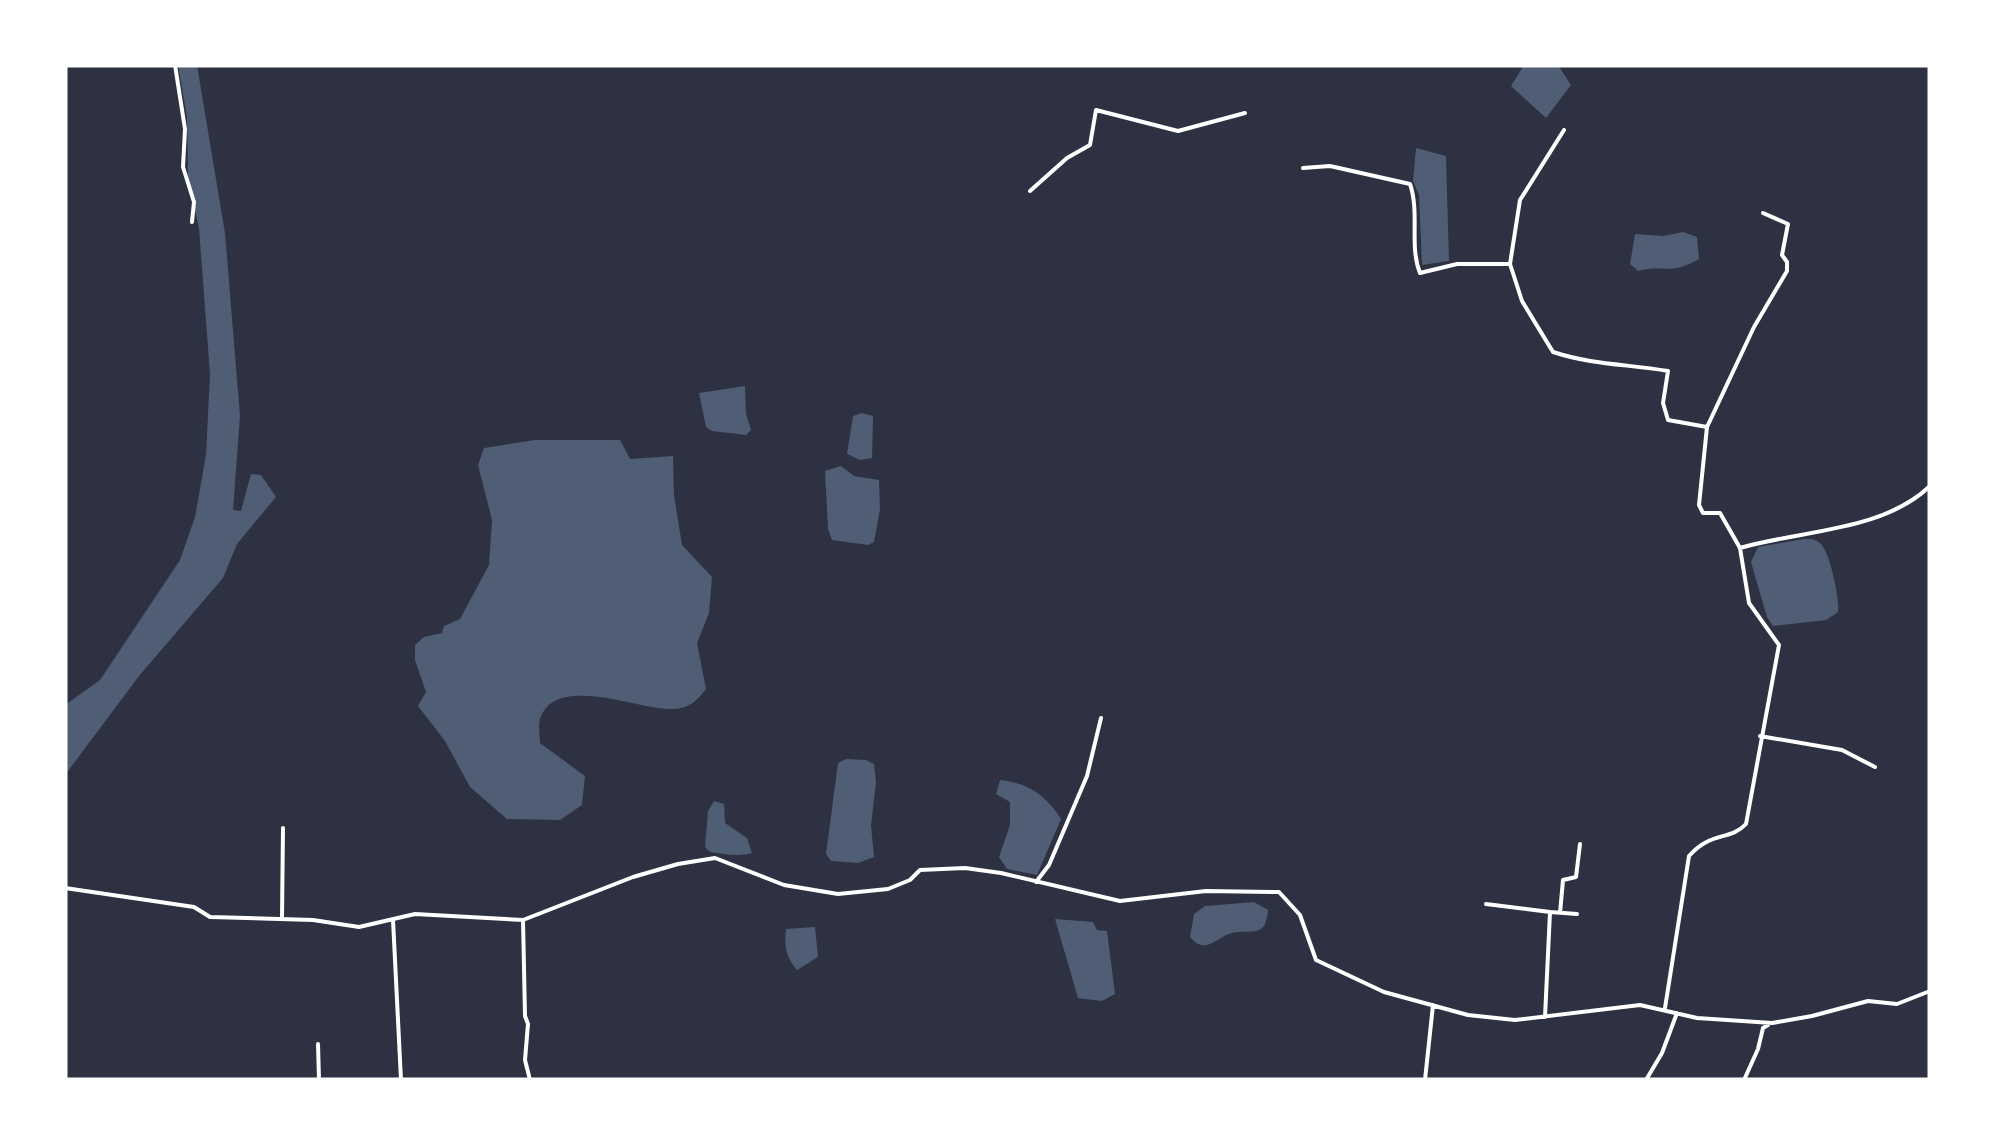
<svg xmlns="http://www.w3.org/2000/svg" width="1995" height="1145" font-family="'Nunito Sans',sans-serif">
  <style>
    .water { fill: #4f5d75 }
    .lines { fill: none; stroke-linecap: round; stroke-linejoin: round }
    .minor { stroke: #fff; stroke-width: 4 }
  </style>
  <rect width="100%" height="100%" fill="#2d3142"/>
  <!-- water -->
  <path class="water" d="M178,65H197L225,233L240,416L233,510L241,511L251,474L261,475L276,497L237,544L223,578L139,676L65,775V705L100,680L180,560L195,517L206,455L210,374L199,229L188,176L187,117Z
    M1524,65H1558L1571,85L1546,118L1511,86Z
    M1416,148L1446,156L1449,261L1422,265L1419,195L1413,181Z
    M1683,232L1697,237L1699,259C1671,276 1663,264 1638,271L1630,264L1635,234L1663,236Z
    M745,386L746,414L751,430L746,435L712,431L706,427L699,393Z
    M862,413L873,416L872,458L860,460L847,454L853,416Z
    M535,440H620L630,459L673,456L674,495L682,545L712,577L709,613L697,643L706,689C698,700 688,709 674,709C641,711 555,672 540,719C538,725 540,737 540,743L585,776L582,805L560,820L507,819L470,787L445,741L418,706L426,692L415,660V645L424,637L442,633L444,626L460,619L489,565L492,520L478,465L484,448Z
    M841,466L854,476L879,480L880,509L874,542L868,545L832,540L828,529L825,471Z
    M1804,539C1811,539 1814,538 1820,543C1830,551 1840,600 1838,612L1826,620L1773,626L1767,617L1751,562L1758,547Z
    M846,759L866,760L874,764L876,782L871,825L874,857L858,863L831,861L826,854L838,763Z
    M1000,780C1028,783 1046,795 1061,819L1037,875L1007,869L999,857L1010,825V802L996,794Z
    M714,801L724,804L725,823L747,838L752,853C739,857 724,854 710,852L705,847L708,811Z
    M1254,902L1268,910C1268,914 1266,923 1264,926C1257,935 1242,930 1232,933C1216,937 1206,956 1190,937L1194,914L1205,906Z
    M1055,919L1093,922L1097,930L1107,931L1115,994L1102,1001L1078,998Z
    M815,927L818,957L797,970C786,957 784,946 786,929Z"/>
  <g class="lines">
    <!-- minor -->
    <path class="minor" d="M175,65L185,129L183,167L194,202L192,222
      M1564,130L1520,200L1510,264L1522,301L1553,352C1593,365 1627,364 1668,371L1663,403L1668,420L1707,427L1699,505L1703,513H1720L1740,548L1749,603L1779,645L1746,824C1730,841 1711,831 1689,856L1665,1008
      M1303,168L1330,166L1410,184C1420,213 1409,246 1420,273L1457,264H1510
      M1030,191L1067,158L1090,145L1096,110L1178,131L1245,113
      M1707,427L1754,327L1787,271V262L1782,255L1788,224L1763,213
      M1740,548C1801,530 1882,532 1930,486
      M1760,736L1842,750L1875,767
      M1036,882L1049,865L1087,776L1101,718
      M65,888L194,907L210,917L313,920L359,927L415,914L523,920L633,877L678,864L715,858L784,885L838,894L888,889L910,880L920,870L965,868L1001,873L1120,901L1206,891L1279,892L1300,915L1316,960L1384,992L1468,1015L1515,1020L1640,1005L1697,1018L1772,1023L1812,1016L1868,1001L1897,1004L1930,991
      M1486,904L1550,912
      M1560,913L1563,880L1576,877L1580,844
      M282,918L283,828
      M393,920L401,1080
      M523,920L525,1016L528,1024L525,1060L530,1080
      M1545,1017L1550,912L1577,914
      M318,1044L319,1080
      M1425,1080L1433,1005
      M1646,1080L1662,1053L1677,1013
      M1744,1080L1758,1049L1763,1028L1768,1025"/>
  </g>
  <!-- border -->
  <rect width="1995" height="1145" fill="none" stroke="#ffffff" stroke-width="135"/>
</svg>
